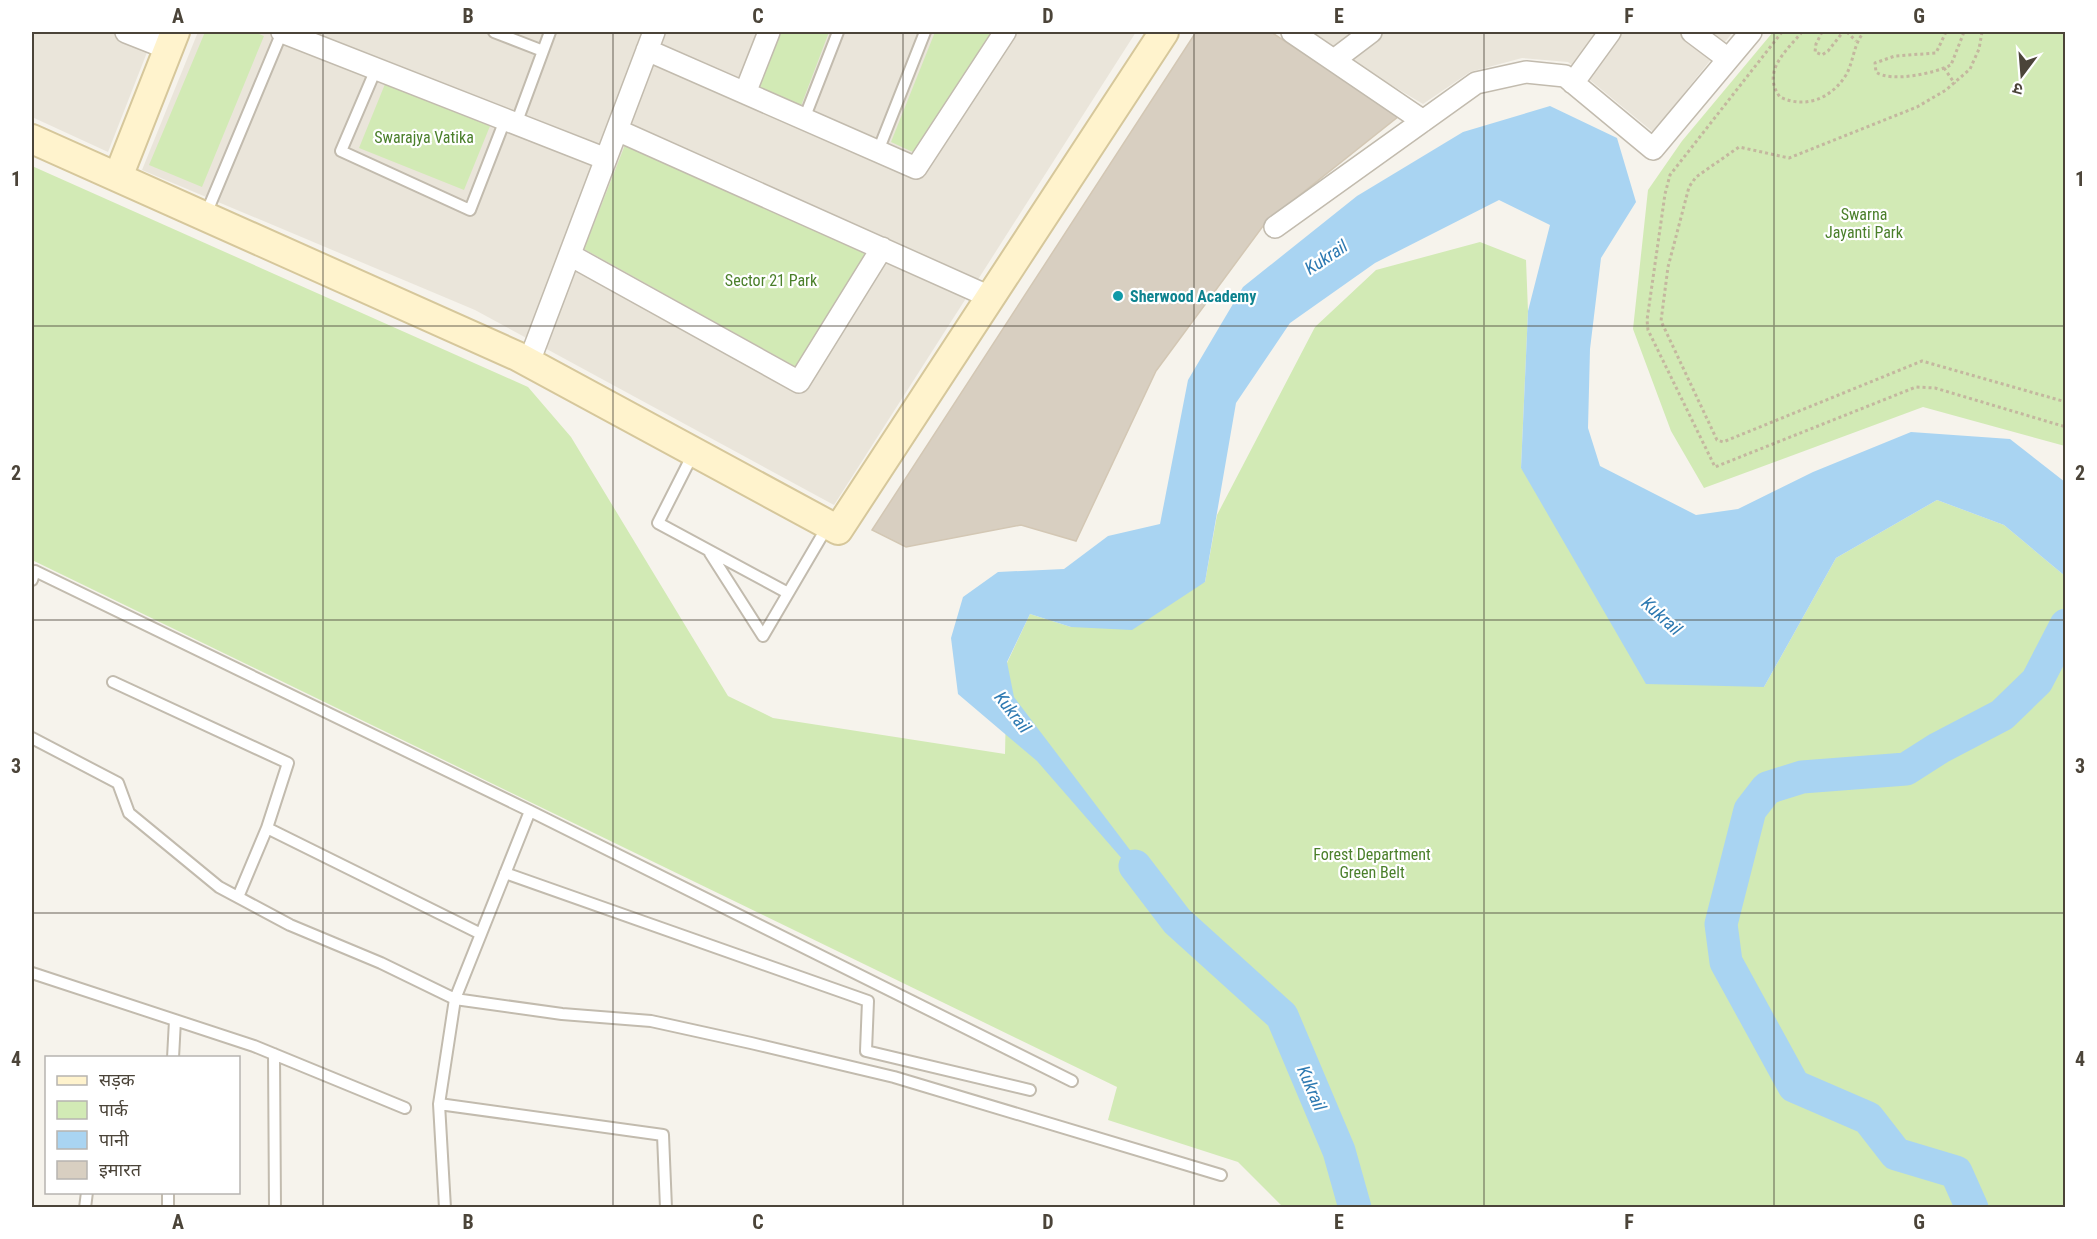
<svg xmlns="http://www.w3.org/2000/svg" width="2097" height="1239" font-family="'Roboto Condensed','Noto Sans Devanagari',sans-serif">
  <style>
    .residential { fill: #eae5da }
    .green { fill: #d2eab5 }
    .water { fill: #a9d4f2 }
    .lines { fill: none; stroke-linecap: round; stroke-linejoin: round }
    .river { stroke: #a9d4f2; stroke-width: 33 }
    .building { fill: #d8cfc1; stroke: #d3c7b4; stroke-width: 1.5 }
    .lane-casing { stroke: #c2bbae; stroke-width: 14 }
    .street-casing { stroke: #c2bbae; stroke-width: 24 }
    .secondary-casing { stroke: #d6c79b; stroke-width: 32 }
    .path { stroke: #c4b79f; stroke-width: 3; stroke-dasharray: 3 3; stroke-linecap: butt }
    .lane { stroke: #fff; stroke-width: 10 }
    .street { stroke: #fff; stroke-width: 21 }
    .secondary { stroke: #fff3cd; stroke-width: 28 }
    .grid { fill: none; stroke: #4b4439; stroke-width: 1.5; stroke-opacity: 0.55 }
    .culture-dot { fill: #0f9aa8; stroke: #fff; stroke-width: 2 }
    .labels { text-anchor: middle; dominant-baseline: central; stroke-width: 4.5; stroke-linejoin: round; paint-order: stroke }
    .park-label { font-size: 16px; fill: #4a7f2a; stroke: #fff }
    .culture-label { font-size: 16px; font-weight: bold; fill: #0d838f; stroke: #fff; text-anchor: start }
    .water-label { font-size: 18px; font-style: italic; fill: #2e7ab2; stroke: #fff }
    .neatline { fill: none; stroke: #4b4439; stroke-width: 2 }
    .grid-label { font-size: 20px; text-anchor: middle; font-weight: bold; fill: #4b4439 }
  </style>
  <rect width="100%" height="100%" fill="#f6f3ec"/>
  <!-- residential -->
  <path class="residential" d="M32,32H155L108,152L32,117Z
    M198,32H1136L834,505L475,310L142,170Z
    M1302,32H1733L1653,132L1568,62L1522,58L1470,72L1423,104Z"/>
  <!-- green -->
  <path class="green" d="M205,32H254L264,36L202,187L149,165Z
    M781,32H829L801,106L758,90Z
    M935,32H994L915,153L891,142Z
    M1773,32H2065V446L1923,407L1704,488L1671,431L1633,329L1648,190L1682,141Z
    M385,84L490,126L464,190L359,148Z
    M625,145L866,253L796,367L584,249Z
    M32,166L528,387L571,437L728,696L773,718L1005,754L1007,663L1030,614L1071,627L1205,582L1217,515L1315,327L1376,270L1480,242L1526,260L1528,311L1521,468L1764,687L1836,558L1937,500L2004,525L2065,576V1207H1283L1238,1162L1108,1120L1117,1087L32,560Z"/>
  <!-- water -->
  <path class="water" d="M1550,106L1617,138L1636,202L1601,258L1590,349L1588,428L1600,466L1696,515L1738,509L1813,472L1911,432L2010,439L2065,482V576L2004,525L1937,500L1836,558L1764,687L1646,684L1521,468L1528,311L1550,225L1499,200L1375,263L1290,323L1236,403L1205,582L1132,630L1071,627L1030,614L1007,662L1014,697L1152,879L1164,902L1144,884L1037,761L958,694L951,638L963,597L998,572L1064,569L1108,536L1160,524L1188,380L1243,287L1357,196L1463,132Z"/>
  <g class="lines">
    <!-- river -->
    <path class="river" d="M1135,866L1177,921L1282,1016L1339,1151L1355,1208
      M1972,1208L1956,1172L1896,1154L1868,1118L1794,1086L1726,962L1721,924L1750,810L1767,788L1802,777L1906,769L1939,748L2002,715L2037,681L2066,625"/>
  </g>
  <!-- building -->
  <path class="building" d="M1196,32H1271L1399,116L1266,222L1156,371L1076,541L1021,525L906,547L872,530Z"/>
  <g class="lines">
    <defs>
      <path id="lane" d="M494,32L543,51
        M376,69L341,151L470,210L505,120
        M804,119L838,32
        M516,124L550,32
        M878,151L925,32
        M206,214L282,32
        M694,452L658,523L788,593
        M710,553L763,636L827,527
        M32,580L35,571L530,811L1072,1081
        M113,682L288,763L267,828
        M32,738L118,783L129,813L219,887L290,925L381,963L455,999L562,1014L651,1021L751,1043L894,1077L1221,1175
        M505,873L868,1001L866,1051L1030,1090
        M238,897L267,828L481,934
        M32,973L254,1046L405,1108
        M274,1054L275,1208
        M173,1058L175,1020
        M439,1104L663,1135L666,1208
        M85,1208L87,1192
        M168,1208V1192
        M445,1208L439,1104L455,999L530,811"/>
      <path id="street" d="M126,32L169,49
        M282,32L606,159
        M1292,32L1423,121
        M1692,32L1728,59
        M647,50L916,168L1005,32
        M1334,60L1371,32
        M1573,83L1610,32
        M745,93L769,32
        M617,130L990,297
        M1275,227L1476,83L1526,72L1565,76L1653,149L1751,32
        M570,255L799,382L882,248
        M529,362L654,32"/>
      <path id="secondary" d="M32,139L517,356L838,530L1164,32
        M118,177L175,32"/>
    </defs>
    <!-- lane casing -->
    <use href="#lane" class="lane-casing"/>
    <!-- street casing -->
    <use href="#street" class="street-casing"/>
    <!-- secondary casing -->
    <use href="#secondary" class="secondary-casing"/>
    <!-- path -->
    <path class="path" d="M1782,32L1670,175L1665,194L1647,320L1648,330L1715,467L1916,387L1935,388L2066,427
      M1802,32C1786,51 1761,72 1780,97C1805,109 1831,99 1846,75C1854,61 1853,45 1864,32
      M1822,32L1816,44L1815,52L1822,55L1828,51L1843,32
      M1847,32L1856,41
      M1946,32L1936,53L1895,56L1875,63L1876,72C1891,83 1935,73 1951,65L1964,32
      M1982,32L1979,49L1970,69L1946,90L1917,107L1789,158L1739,147L1696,177L1689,187L1668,267L1661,321L1717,440L1723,442L1922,361L2066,402
      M1944,68L1955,84"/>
    <!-- lane -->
    <use href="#lane" class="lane"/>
    <!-- street -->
    <use href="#street" class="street"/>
    <!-- secondary -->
    <use href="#secondary" class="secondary"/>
  </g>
  <!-- grid -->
  <path class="grid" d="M323,32V1208M613,32V1208M903,32V1208M1194,32V1208M1484,32V1208M1774,32V1208M32,326H2066M32,620H2066M32,913H2066"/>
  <!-- markers -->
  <circle class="culture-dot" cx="1118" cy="296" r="6"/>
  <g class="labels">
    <!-- park labels -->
    <g class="park-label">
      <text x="424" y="137">Swarajya Vatika</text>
      <text x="1864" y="214">Swarna<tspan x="1864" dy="18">Jayanti Park</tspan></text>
      <text x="771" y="280">Sector 21 Park</text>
      <text x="1372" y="854">Forest Department<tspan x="1372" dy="18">Green Belt</tspan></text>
    </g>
    <!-- culture labels -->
    <g class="culture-label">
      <text x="1130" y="296">Sherwood Academy</text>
    </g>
    <!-- water labels -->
    <g class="water-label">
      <text transform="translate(1326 257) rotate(-33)">Kukrail</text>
      <text transform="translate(1662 616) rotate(42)">Kukrail</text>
      <text transform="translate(1013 712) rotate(52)">Kukrail</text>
      <text transform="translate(1312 1088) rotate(67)">Kukrail</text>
    </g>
  </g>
  <!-- border -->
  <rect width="2097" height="1239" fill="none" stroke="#ffffff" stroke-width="66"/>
  <!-- legend -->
  <rect x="45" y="1056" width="195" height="138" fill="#ffffff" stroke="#b7b4b0" stroke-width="1.5"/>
  <rect x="57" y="1076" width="30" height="9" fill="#fff3cd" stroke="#b7b4b0" stroke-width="1.5"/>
  <text x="99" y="1086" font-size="18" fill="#4b4439">सड़क</text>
  <rect x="57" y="1101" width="30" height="18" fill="#d2eab5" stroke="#b7b4b0" stroke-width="1.5"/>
  <text x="99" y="1116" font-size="18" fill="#4b4439">पार्क</text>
  <rect x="57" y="1131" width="30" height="18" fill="#a9d4f2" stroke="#b7b4b0" stroke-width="1.5"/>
  <text x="99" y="1146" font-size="18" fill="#4b4439">पानी</text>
  <rect x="57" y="1161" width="30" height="18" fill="#d8cfc1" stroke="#b7b4b0" stroke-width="1.5"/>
  <text x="99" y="1176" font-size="18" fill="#4b4439">इमारत</text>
  <!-- north arrow -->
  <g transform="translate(2022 75) rotate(196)" stroke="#ffffff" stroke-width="4.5" paint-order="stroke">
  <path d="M0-4.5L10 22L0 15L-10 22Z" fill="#4b4439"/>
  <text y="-9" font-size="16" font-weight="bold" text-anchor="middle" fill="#4b4439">उ</text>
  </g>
  <rect x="33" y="33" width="2031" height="1173" class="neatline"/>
  <g class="grid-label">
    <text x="178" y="23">A</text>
    <text x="468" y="23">B</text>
    <text x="758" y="23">C</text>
    <text x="1048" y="23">D</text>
    <text x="1339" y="23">E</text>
    <text x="1629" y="23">F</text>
    <text x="1919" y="23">G</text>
    <text x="16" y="186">1</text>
    <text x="2080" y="186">1</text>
    <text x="16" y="480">2</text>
    <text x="2080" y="480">2</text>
    <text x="16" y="773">3</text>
    <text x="2080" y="773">3</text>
    <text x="16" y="1066">4</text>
    <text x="2080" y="1066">4</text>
    <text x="178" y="1229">A</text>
    <text x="468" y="1229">B</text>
    <text x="758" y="1229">C</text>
    <text x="1048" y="1229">D</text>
    <text x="1339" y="1229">E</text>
    <text x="1629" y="1229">F</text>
    <text x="1919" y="1229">G</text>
  </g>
</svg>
